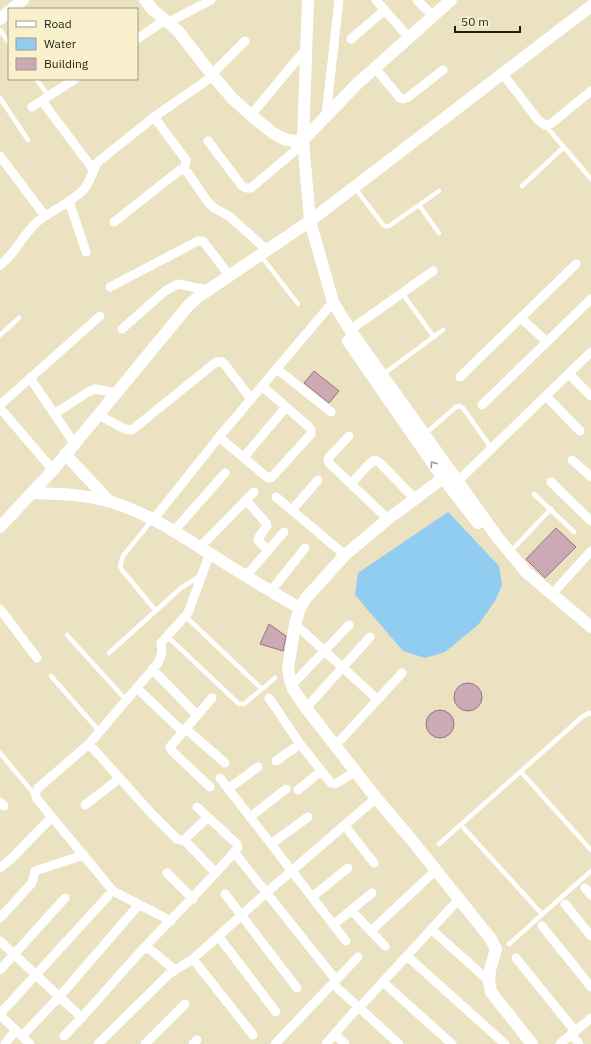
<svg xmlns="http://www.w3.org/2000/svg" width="591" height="1044" font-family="'IBM Plex Sans',sans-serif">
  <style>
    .water { fill: #91cdf1 }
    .building { fill: #cca9b5; stroke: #977581 }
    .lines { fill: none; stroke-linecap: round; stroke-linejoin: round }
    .lane { stroke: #fff; stroke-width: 4.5 }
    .street { stroke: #fff; stroke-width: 9 }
    .secondary { stroke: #fff; stroke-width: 12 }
    .oneway { stroke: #9b9994 }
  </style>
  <rect width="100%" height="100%" fill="#ebe2c1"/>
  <!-- water -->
  <path class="water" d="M448,512L499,566L502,585L495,601L478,625L445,652L425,658L403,651L355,595L358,573Z"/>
  <!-- building -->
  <path class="building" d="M314,371L339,391L329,403L304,383Z
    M556,528L576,547L545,578L526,559Z
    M269,624L286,636L283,651L260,644Z
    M454 697a14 14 0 1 1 28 0a14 14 0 1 1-28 0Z
    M426 724a14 14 0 1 1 28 0a14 14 0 1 1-28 0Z"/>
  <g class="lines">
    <!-- lane -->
    <path class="lane" d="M0,30L9,43
      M36,79L49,96
      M0,98L28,140
      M545,125L591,179
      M522,186L564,147
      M355,188L384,226H389L439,191
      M419,205L439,233
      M261,256L298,304
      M402,293L434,337
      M0,335L19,318
      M382,375L443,330
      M425,434L456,407L459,406L463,408L492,449
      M534,494L574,532
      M152,520L123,556L120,566L122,570L156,611
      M510,552L551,509
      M185,616L262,689
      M67,635L126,700
      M167,636L239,704H244L275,678
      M109,653L181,588L200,576
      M51,676L100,732
      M0,753L34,794
      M521,772L591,850
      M461,825L542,914
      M439,844L582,717L589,713L591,714
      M509,944L591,871"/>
    <!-- street -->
    <path class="street" d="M376,0L409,38
      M417,0L433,16
      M169,22L211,0
      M137,39L165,20
      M351,39L385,10
      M375,68L400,98L403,99L407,98L443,70
      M212,74L245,41
      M503,74L538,120L545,125L552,123L591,91
      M42,101L93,169
      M32,107L75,79
      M251,115L306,49
      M326,116L339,0
      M154,117L186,160L184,170
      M208,141L242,186L246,188H251L303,144
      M0,156L45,216
      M69,201L86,252
      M114,222L180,170H184L188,173L207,201L214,208L229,216L267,250
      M0,265C15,254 22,236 36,223C50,210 71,204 84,189C91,181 92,171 98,162L154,117L213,76
      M110,287L198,241H203L229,275
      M521,318L547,342
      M122,329L165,291L178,284L207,290
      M350,330L433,271
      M277,369L331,412
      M569,374L591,396
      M460,377L576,264
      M30,378L74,443
      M546,396L580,431
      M0,405L100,316
      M482,405L591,299
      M0,408L53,470
      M54,414L88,392L95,389L116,393
      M98,415L125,429L132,430L216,362H222L226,366L251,399
      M349,436L330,456L328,459L329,463L388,519
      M219,437L268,478H271L311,434V430L309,427L262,386
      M244,457L286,407
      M572,460L591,477
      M458,481L591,352
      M551,482L591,521
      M351,484L369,464L375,460L379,462L415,499
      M276,497L345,555
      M246,500L266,523L267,526L259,537L258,540L268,551
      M292,510L318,480
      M153,520L219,437L333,302
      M174,531L225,473
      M200,547L254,492
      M246,576L284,532
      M271,591L305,548
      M552,594L591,551
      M0,609L37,658
      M295,624L377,699
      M152,669L197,715
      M292,685L349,625
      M141,692L183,732
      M269,698L300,744L331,783L335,784L355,772
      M306,708L370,637
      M186,729L225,763
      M89,744L151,813L177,839L185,841L216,873
      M335,746L402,673
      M276,761L300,744
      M220,778L346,941
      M210,787L171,750L170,747L212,698
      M228,789L258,767
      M298,790L321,771
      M0,802L4,806
      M85,805L120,778
      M250,817L286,789
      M345,826L374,863
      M184,840L208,817
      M271,844L308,817
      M234,852L336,980
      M0,868L12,858L52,817
      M167,873L193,899
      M585,888L591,895
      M225,894L297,988
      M312,897L348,868
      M565,904L591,936
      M351,910L385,946
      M0,918L32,883L35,871L84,855
      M171,921L113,891L37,799C35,795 35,792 38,788L89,744L158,663L162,653L161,643L188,613L210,553
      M333,925L372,893
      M542,926L591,987
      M431,929L489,981
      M371,931L436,870
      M219,937L276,1012
      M0,941L82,1018
      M146,946L175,970
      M407,956L505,1044
      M516,958L575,1031
      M193,959L253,1035
      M0,970L65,898
      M383,982L452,1044
      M333,984L399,1044
      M359,1008L459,899
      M0,1014L108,896
      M0,1015L30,1044
      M335,1034L345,1044
      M571,1034L579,1044
      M22,1036L60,996L136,908
      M64,1036C91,1009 115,979 142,950C174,916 207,884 238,848L237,844L197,807
      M5,1044L16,1030
      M98,1044L169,974L193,959L266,893L376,798
      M145,1044L185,1004
      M193,1044L197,1040
      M275,1044L358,957
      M326,1044L358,1007
      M560,1044L591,1018"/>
    <!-- secondary -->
    <path class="secondary" d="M145,0L153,10L178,31L213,76L233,99L253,117L273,133L284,139L294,141L303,140L357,84L451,0
      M308,0L303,140L310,221L333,302L350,330L498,538L526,572L591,627
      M12,9L23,0
      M0,19L9,11
      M348,341L443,478L478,523
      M65,454L109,501
      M443,478L388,519L345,555L306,598L300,608L295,624L288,669L290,680L293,689L306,708L376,798L411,839L491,939L496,949L490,970L489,981L491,992L532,1044
      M33,493C59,494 82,494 108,501C144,511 177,533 209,553C239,572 269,591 300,608
      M0,527L53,470L188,306L198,297L310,221L591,6"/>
  </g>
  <!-- one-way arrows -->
  <defs><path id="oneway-chevron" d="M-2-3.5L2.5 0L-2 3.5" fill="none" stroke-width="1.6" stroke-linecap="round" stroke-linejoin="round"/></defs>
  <use class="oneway" href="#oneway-chevron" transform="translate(433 464) rotate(-125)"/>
  <!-- legend -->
  <rect x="8" y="8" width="130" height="72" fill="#f9f0ce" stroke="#a29c82"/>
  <rect x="16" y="21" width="20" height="6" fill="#ffffff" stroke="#a29c82"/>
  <text x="44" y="28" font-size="12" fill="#201d11">Road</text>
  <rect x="16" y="38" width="20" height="12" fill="#91cdf1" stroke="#a29c82"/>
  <text x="44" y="48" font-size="12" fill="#201d11">Water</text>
  <rect x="16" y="58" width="20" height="12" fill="#cca9b5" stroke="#a29c82"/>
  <text x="44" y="68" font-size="12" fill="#201d11">Building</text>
  <!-- scale -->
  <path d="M455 26v6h65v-6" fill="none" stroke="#201d11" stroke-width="2"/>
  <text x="461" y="26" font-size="12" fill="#201d11" stroke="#f9f0ce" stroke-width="3" paint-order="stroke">50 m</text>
</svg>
